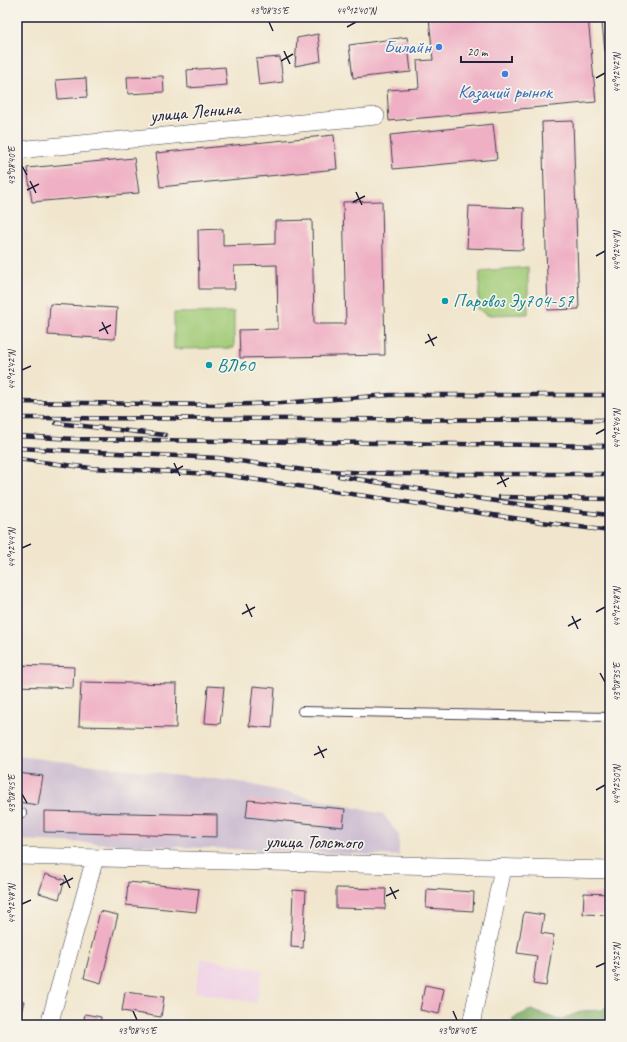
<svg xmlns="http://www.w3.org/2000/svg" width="627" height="1042" font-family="Caveat,sans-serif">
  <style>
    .built { fill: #efd0e6 }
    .industrial { fill: #cdbed2 }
    .green { fill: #a1cb77; stroke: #627659 }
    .forest { fill: #80af68; stroke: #516852 }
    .building { fill: #efafc4 }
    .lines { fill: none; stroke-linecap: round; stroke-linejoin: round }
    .service-casing { stroke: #413f51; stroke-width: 10 }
    .minor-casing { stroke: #413f51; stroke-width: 18 }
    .service { stroke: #fff; stroke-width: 8 }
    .minor { stroke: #fff; stroke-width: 17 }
    .rail-casing { stroke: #22223b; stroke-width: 4.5 }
    .rail { stroke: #f7f3e8; stroke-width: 3; stroke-dasharray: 9; stroke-linecap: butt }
    .ticks { fill: none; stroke: #22223b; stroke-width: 1.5 }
    .shop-dot { fill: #3f7fe0; stroke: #f7f3e8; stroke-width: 1.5 }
    .culture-dot { fill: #0f9aa8; stroke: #f7f3e8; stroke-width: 1.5 }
    .labels { text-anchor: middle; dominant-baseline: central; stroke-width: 3.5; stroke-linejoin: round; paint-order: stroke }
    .shop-label { font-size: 19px; fill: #366cbe; stroke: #f7f3e8; text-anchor: end }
    .street-label { font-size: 19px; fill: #22223b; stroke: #f7f3e8 }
    .culture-label { font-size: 19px; fill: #0d838f; stroke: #f7f3e8; text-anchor: start }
    .neatline { fill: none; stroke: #22223b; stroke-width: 1.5 }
    .ticks-label { font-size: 10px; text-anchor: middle; fill: #22223b }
  </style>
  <rect width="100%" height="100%" fill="#f7f3e8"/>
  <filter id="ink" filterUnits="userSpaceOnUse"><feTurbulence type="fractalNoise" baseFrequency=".025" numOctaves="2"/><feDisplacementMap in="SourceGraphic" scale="8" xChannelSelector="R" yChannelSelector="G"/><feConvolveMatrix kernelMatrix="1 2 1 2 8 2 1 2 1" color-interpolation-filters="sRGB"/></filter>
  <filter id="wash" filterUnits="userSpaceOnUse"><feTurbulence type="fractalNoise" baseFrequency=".012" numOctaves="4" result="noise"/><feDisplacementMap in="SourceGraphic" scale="16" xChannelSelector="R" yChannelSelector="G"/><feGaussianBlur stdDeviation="0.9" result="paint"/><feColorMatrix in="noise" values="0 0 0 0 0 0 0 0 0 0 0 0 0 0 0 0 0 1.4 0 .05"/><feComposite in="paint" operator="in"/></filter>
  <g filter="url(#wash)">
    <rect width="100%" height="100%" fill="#f1e6cd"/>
    <!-- built -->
    <path class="built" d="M202,958L263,970L256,1003L195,992Z"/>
    <!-- industrial -->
    <path class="industrial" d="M17,756L240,782L383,814L399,835V856L17,840Z"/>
    <!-- green -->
    <path class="green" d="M528,267V314L487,315L478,309L480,271Z
      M234,312V348L174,349V313Z"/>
    <!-- forest -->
    <path class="forest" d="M610,1005V1025H513V1018L531,1010L559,1020L583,1011L602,1010Z"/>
    <g id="blocks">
      <!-- building -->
      <path class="building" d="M429,17H588L596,102L389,121L387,90L419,88L417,61L433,60Z
        M610,22V51H605L602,23Z
        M318,34L321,61L295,66L297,38Z
        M407,37L411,72L353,78L349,45Z
        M280,57L283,82L259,85L256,59Z
        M225,67L227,85L188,88L187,70Z
        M163,76L164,92L128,94L127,77Z
        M86,78L87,97L58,99L56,80Z
        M573,121L579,309L548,310L542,122Z
        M493,124L497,159L393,169L390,135Z
        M334,135L337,169L160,187L156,153Z
        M134,158L139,193L32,202L27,168Z
        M382,201L385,355L240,358L239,330L278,329L277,265L234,266L235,289H199L198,230L223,229V246L275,244V221L312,220L314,324H346L343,202Z
        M469,206L524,208L523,250L467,248Z
        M50,304L117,308L115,339L48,335Z
        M17,665L74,667L73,688L17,686Z
        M81,682L177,684L176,728L79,726Z
        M208,686L224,687L220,724L205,723Z
        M253,686L275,688L272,728L249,726Z
        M17,773L43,776L38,805L17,802Z
        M248,800L345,809L343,827L246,817Z
        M44,811L217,815V837L44,832Z
        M45,874L65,880L59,899L39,893Z
        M128,882L199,889L196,912L126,905Z
        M336,888L386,889L385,909L336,908Z
        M427,889L474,892L473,911L426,908Z
        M293,890L306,891L303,948L291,947Z
        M584,893L610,894V915L583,914Z
        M100,911L118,915L101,983L84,978Z
        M524,912L544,915L541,933L554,935L546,986L533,984L537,956L517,953Z
        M425,985L444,989L439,1014L420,1010Z
        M125,992L164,997L161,1017L122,1011Z
        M17,1000L24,1001L20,1018L17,1017Z
        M85,1014L101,1017L100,1025H83Z"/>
    </g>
  </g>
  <g filter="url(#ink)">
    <use href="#blocks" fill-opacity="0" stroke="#413f51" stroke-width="1"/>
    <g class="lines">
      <defs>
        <path id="service" d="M302,711L610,717
          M17,813H22"/>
        <path id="minor" d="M17,150L376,116
          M17,856L610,870
          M49,1025L95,858
          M471,1025L503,868"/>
      </defs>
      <!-- service casing -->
      <use href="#service" class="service-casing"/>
      <!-- minor casing -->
      <use href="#minor" class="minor-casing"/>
      <!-- service -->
      <use href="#service" class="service"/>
      <!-- minor -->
      <use href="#minor" class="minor"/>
      <defs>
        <path id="rail" d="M17,402L219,405L281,403L390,395H610
          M17,418L610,420
          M56,423L165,435
          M17,436L75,439L610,446
          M17,448L218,458L304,470L395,474H610
          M17,459L91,468L178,472L224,475L534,521L610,531
          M339,476C429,491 519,506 610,515
          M500,497L610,499"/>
      </defs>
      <!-- rail casing -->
      <use href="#rail" class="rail-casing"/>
      <!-- rail -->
      <use href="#rail" class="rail"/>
    </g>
  </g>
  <!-- ticks -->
  <path class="ticks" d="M269,22L273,31M347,27L356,22M284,51L290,64M281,61L293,54M596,78L605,73M22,166L27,175M30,181L36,193M27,190L39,184M356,192L362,205M353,202L365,196M596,256L605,251M102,322L108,334M99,331L111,325M428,334L434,346M425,343L437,337M22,370L31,366M596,434L605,429M174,463L180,476M171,473L183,466M500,475L506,487M497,484L509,478M22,548L31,544M246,604L252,617M596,612L605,607M242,614L255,607M572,616L578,629M568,626L581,619M600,673L605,682M318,746L324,758M314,755L327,749M596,790L605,785M22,794L27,803M64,875L70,888M60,885L73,878M390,887L396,899M386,896L399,890M22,904L31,900M596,967L605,963M133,1011L137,1020M453,1011L457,1020"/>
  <!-- markers -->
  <g class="shop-dot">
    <circle cx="439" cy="47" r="4"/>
    <circle cx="505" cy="74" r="4"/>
  </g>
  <g class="culture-dot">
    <circle cx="445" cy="301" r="4"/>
    <circle cx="209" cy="365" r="4"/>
  </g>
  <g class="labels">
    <!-- shop labels -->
    <g class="shop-label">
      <text x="431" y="47">Билайн</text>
      <text x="505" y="92" text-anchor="middle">Казачий рынок</text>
    </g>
    <!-- street labels -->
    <g class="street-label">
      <text transform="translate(195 112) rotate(-5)">улица Ленина</text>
      <text transform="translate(314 842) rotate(1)">улица Толстого</text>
    </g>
    <!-- culture labels -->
    <g class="culture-label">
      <text x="453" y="301">Паровоз Эу704-57</text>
      <text x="217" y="365">ВЛ60</text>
    </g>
  </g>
  <!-- margin -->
  <rect width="627" height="1042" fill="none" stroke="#f7f3e8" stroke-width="44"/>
  <!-- scale -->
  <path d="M461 56v6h51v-6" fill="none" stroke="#22223b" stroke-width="2"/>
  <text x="467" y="56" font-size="12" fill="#22223b" stroke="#f7f3e8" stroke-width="3" paint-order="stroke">20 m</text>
  <rect x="22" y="22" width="583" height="998" class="neatline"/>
  <g class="ticks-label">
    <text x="269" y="14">43°08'35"E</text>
    <text x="356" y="14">44°12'40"N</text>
    <text transform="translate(616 73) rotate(-90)" y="4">44°12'42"N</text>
    <text transform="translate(11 166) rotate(-90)" y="4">43°08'40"E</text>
    <text transform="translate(616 251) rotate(-90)" y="4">44°12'44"N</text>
    <text transform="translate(11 370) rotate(-90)" y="4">44°12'42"N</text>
    <text transform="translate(616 429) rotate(-90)" y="4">44°12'46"N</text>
    <text transform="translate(11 548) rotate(-90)" y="4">44°12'44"N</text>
    <text transform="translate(616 607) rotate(-90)" y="4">44°12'48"N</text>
    <text transform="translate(616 682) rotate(-90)" y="4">43°08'35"E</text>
    <text transform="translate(616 785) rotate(-90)" y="4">44°12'50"N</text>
    <text transform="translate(11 794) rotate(-90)" y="4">43°08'45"E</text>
    <text transform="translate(11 904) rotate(-90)" y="4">44°12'48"N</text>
    <text transform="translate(616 963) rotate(-90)" y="4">44°12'52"N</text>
    <text x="137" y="1034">43°08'45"E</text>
    <text x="457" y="1034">43°08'40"E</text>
  </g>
</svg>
